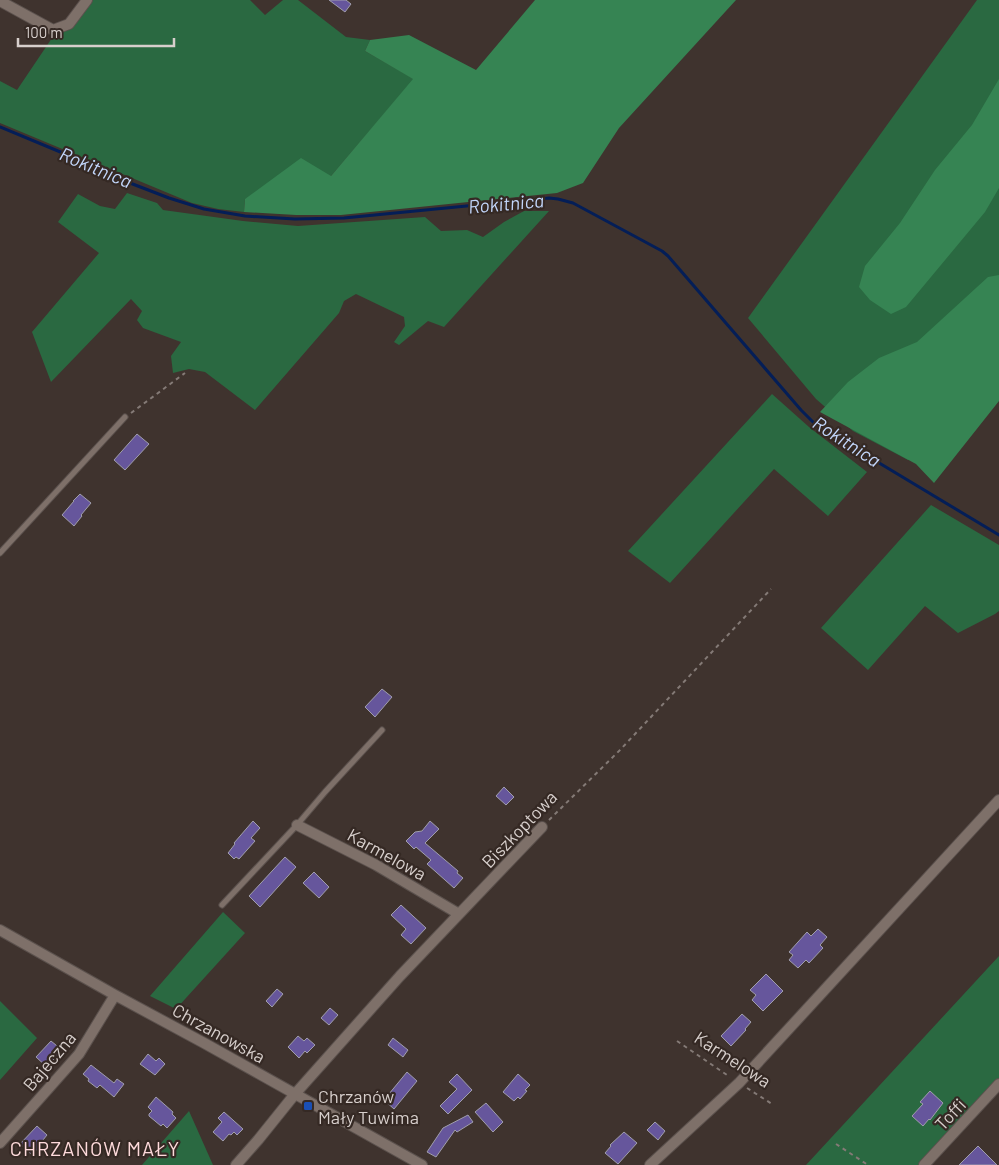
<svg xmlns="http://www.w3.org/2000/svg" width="999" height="1165" font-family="Barlow,sans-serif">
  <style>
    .green { fill: #2a6941 }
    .forest { fill: #368453 }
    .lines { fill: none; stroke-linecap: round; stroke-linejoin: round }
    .stream { stroke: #041e57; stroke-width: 3 }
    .building { fill: #66569c; stroke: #a09eac }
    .service-casing { stroke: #5b514d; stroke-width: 7 }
    .minor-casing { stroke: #5b514d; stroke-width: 12 }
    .path { stroke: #847a76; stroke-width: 2; stroke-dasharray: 4 4; stroke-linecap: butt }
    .service { stroke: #7e7069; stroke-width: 5 }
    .minor { stroke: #7e7069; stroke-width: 10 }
    .transit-dot { fill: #1a4fb4; stroke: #352924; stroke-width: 2 }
    .labels { text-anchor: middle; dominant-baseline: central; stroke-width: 4.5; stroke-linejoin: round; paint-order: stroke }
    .street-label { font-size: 18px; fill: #d7cfcc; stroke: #352924 }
    .poi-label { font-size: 18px; fill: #d7cfcc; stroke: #352924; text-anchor: start }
    .water-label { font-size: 19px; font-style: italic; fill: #c3d7fc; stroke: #352924 }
    .quarter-label { font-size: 20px; letter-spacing: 1px; fill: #fedadb; stroke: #352924 }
  </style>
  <rect width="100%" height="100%" fill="#3f332e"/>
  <!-- green -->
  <path class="green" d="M91,0H250L265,15L283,0H298L346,37L370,40L365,51L414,79L331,176L245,199L244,212L218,209L192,203L0,123V81L17,90L54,35L73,24Z
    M977,0H999V340L908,460L853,431L816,399L748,318Z
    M127,193L157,203L163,210L243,221L298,226L425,217L441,231L467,230L483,237L504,222L524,211H549L444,327L428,321L399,345L394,342L405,326L404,317L356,294L344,301L339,313L255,410L205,372L189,369L173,373L171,356L181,342L143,328L137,320L142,311L131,299L51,382L32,332L99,253L58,222L78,194L100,206L115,209Z
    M772,394L809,427L867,472L828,516L774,469L670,583L628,551Z
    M931,505L999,545V611L995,614L958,633L925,606L868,670L821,628Z
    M223,912L245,933L176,1009L150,996Z
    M999,956V1079L922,1165H806Z
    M0,1001L37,1038L0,1080Z
    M189,1111L213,1165H142Z"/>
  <!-- forest -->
  <path class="forest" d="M535,0H736L619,128L583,183L557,193L341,215H296L244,212L245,199L301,158L331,176L413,79L365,51L370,40L409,35L476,70Z
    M999,79V188L985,212L906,307L891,314L870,300L859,287L865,266L900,223L935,170L972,125Z
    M999,275V401L934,483L916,464L820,412L848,382L879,358L917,342L988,277Z"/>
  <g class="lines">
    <!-- stream -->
    <path class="stream" d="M0,127L70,156L104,173L169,198L204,209L245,216L295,219L344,218L549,198L558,199L573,203L662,251L668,256L801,410L816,425L999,535"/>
  </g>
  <!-- building -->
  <path class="building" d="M329,0H346L351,4L345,12Z
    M137,434L149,444L125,470L114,460Z
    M80,494L91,503L81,515L82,516L74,526L62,515L74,501H73Z
    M382,689L392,697L375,717L365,707Z
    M504,787L514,797L506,805L496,796Z
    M253,821L260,828L251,838L255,841L239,859L236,857L234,859L228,853L235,844L234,843Z
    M430,821L439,829L425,843L458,871L457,873L463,878L454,888L427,864L431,860L416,847L414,849L406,841L415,832L422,831Z
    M285,857L296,867L260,907L249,896Z
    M314,872L329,887L319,898L303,883Z
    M401,905L426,928L411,944L401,935L406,929L391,915Z
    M818,929L827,937L820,945L823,948L809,963L806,960L798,968L789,960L793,955L789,952L807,932L811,936Z
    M766,974L783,991L763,1011L752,1000L756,995L750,990Z
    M277,989L283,994L272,1007L266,1001Z
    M330,1008L338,1015L329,1025L321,1018Z
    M742,1014L751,1022L745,1029L746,1030L731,1046L721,1036Z
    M298,1036L304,1041L307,1038L315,1045L307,1053L305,1051L299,1058L288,1047Z
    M393,1038L408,1050L403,1057L388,1045Z
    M51,1041L62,1050L47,1067L36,1057Z
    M148,1054L156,1061L159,1058L165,1064L155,1075L140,1064Z
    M91,1065L114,1083L117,1079L124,1084L114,1097L100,1085L97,1088L88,1081L89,1079L83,1074Z
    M407,1072L417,1081L394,1109L384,1100Z
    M457,1074L472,1090L448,1114L440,1106L457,1089L449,1082Z
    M518,1074L530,1085L525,1090L527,1091L520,1099L518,1097L514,1101L503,1092Z
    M930,1091L943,1103L930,1120L929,1119L923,1126L912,1116L923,1104L920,1102Z
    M156,1097L173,1112L172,1114L176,1118L167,1128L163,1124L161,1126L149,1116V1114L152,1111L148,1107Z
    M486,1103L503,1122L493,1132L475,1112Z
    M224,1112L243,1129L237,1135L234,1132L231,1135L229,1134L223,1141L213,1132L222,1122L218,1118Z
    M468,1115L473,1122L457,1132L455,1130L436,1157L427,1152L443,1128Z
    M655,1122L665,1131L658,1140L647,1130Z
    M37,1126L47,1135L39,1145L40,1150H35L31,1154L20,1144Z
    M624,1132L637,1143L618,1164L605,1153L611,1146L610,1145Z
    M978,1146L997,1165H959Z"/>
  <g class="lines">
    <defs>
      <path id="service" d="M0,553L125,417
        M222,905L297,825L325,792L382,730"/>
      <path id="minor" d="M0,1L53,30L69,24L87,0
        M297,825L376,865L459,914
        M0,930L115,995L204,1043L422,1165
        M0,1143L79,1054L115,995
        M236,1165L258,1140L295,1094L400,976L542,827
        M650,1165L739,1083L999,800
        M924,1165L999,1084"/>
    </defs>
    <!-- service casing -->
    <use href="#service" class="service-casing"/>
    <!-- minor casing -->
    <use href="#minor" class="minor-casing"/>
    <!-- path -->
    <path class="path" d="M131,413L185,373
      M549,820L620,750L771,589
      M677,1041L730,1077
      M747,1088L772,1104
      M836,1144L868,1165"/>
    <!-- service -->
    <use href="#service" class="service"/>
    <!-- minor -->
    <use href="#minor" class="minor"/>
  </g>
  <!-- markers -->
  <rect class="transit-dot" x="303" y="1101" width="10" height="10" rx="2.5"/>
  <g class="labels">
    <!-- street labels -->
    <g class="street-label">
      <text transform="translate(519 829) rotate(-46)">Biszkoptowa</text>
      <text transform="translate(387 854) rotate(29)">Karmelowa</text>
      <text transform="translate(219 1033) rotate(29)">Chrzanowska</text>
      <text transform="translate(733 1059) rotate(33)">Karmelowa</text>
      <text transform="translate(49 1061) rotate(-50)">Bajeczna</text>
      <text transform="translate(950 1114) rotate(-47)">Toffi</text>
    </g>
    <!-- poi labels -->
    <g class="poi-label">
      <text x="318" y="1096">Chrzanów<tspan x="318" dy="21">Mały Tuwima</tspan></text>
    </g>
    <!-- water labels -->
    <g class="water-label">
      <text transform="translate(96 167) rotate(23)">Rokitnica</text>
      <text transform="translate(506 203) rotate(-5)">Rokitnica</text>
      <text transform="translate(847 441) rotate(33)">Rokitnica</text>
    </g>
    <!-- quarter labels -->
    <g class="quarter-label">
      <text x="95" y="1148">CHRZANÓW MAŁY</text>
    </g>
  </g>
  <!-- scale -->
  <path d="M18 38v8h156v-8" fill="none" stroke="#d7cfcc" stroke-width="2.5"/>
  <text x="25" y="38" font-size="15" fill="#d7cfcc" stroke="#352924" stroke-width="4" paint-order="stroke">100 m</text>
</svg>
